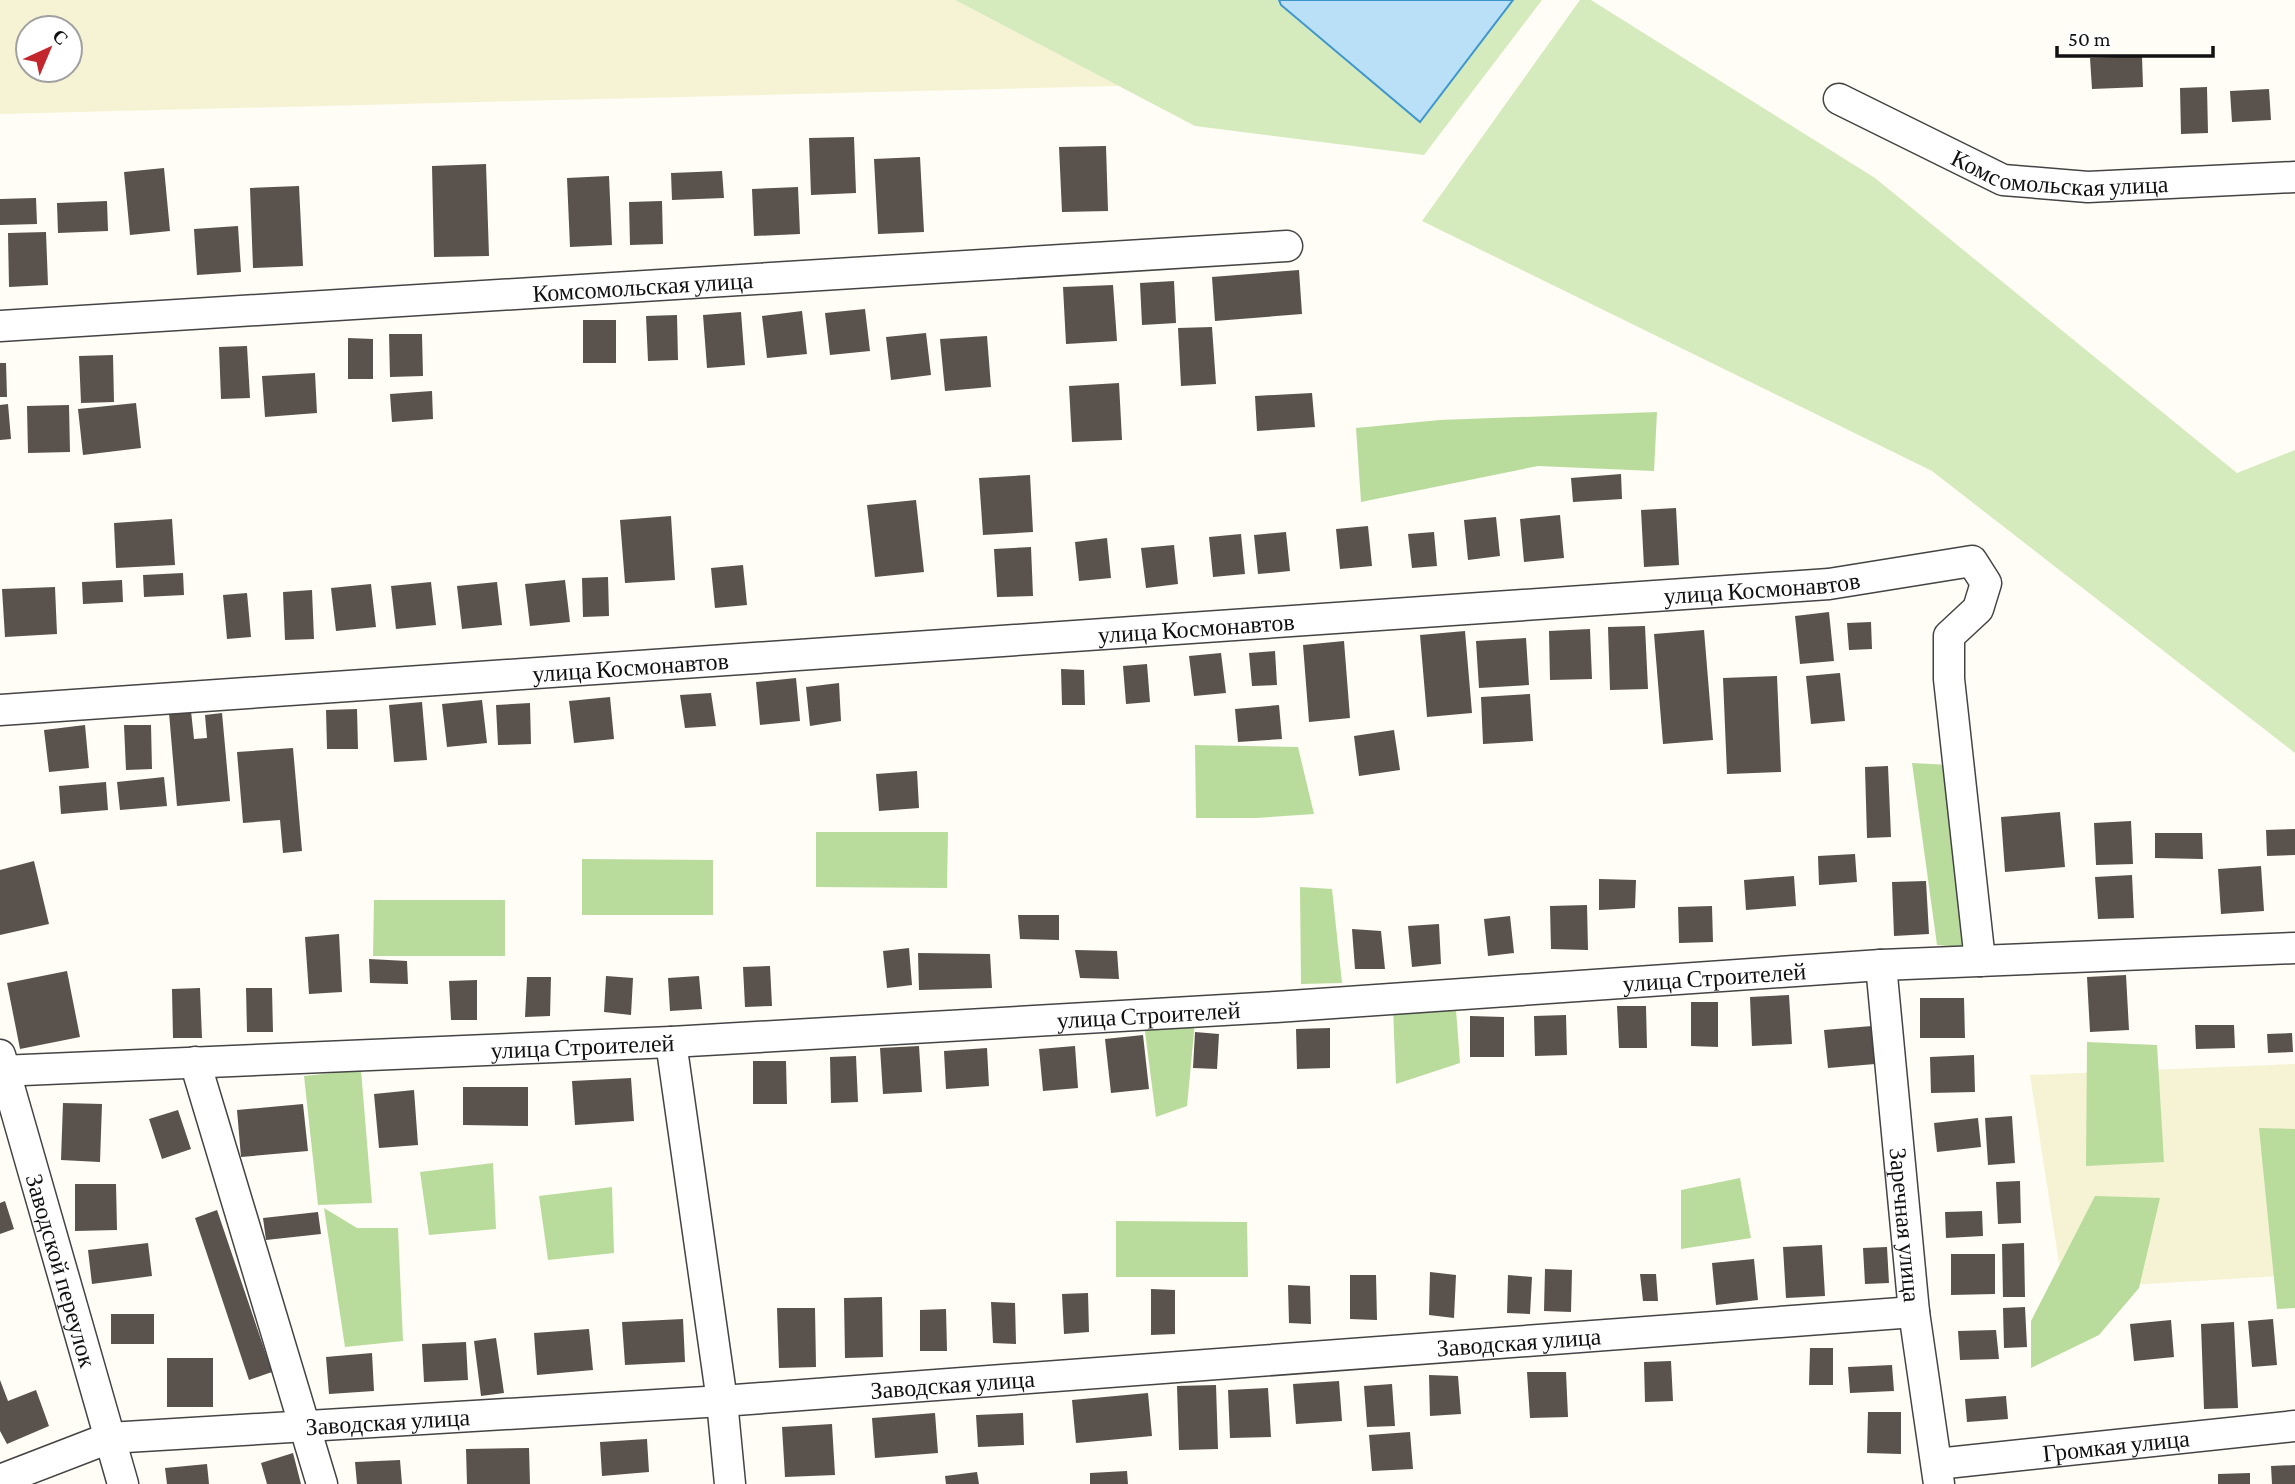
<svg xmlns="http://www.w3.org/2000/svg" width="2295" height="1484" font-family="'Crimson Pro',serif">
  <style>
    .farmland { fill: #f6f3d4; fill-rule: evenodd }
    .green { fill: #d5ebbd }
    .forest { fill: #b9dc9c }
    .water { fill: #b9e0f7; stroke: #3f96cf; stroke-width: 2 }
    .building { fill: #5a524d }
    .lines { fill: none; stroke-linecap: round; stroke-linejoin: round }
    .minor-casing { stroke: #444; stroke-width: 33 }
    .minor { stroke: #fff; stroke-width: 30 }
    .labels { text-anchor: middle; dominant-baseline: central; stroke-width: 7; stroke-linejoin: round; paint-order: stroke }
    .street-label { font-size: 24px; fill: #111; stroke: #fff }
  </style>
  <rect width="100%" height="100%" fill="#fffdf5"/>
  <!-- farmland -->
  <path class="farmland" d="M0,0H955L1119,86L0,114ZM70,28V70H28V28Z
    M2295,1064V1275L2063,1289L2030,1075Z"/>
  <!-- green -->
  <path class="green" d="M955,0H1542L1424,155L1195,126Z
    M1580,0H1591L1875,178L2237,473L2295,450V753L1932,471L1422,221Z"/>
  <!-- forest -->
  <path class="forest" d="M1657,412L1654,471L1538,466L1361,502L1356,428L1440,420Z
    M1195,745L1298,747L1314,814L1256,818H1196Z
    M1912,763L1950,765L1972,948L1937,945Z
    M816,832H948L947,888L816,887Z
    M582,859L713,860V915H582Z
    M1300,887L1332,889L1342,983L1301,984Z
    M374,900H505V956H373Z
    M1393,1008L1456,1009L1460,1063L1396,1084Z
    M1195,1022L1187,1106L1156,1117L1144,1024Z
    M2087,1042L2157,1045L2164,1162L2086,1166Z
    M361,1070L372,1203L318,1205L304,1076Z
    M2259,1128L2295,1129V1308L2277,1309Z
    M493,1163L496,1229L429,1235L420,1172Z
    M1740,1178L1751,1238L1681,1249V1190Z
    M612,1187L614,1253L548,1260L539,1196Z
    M2095,1196L2160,1198L2139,1288L2099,1335L2031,1368V1321Z
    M324,1208L357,1228H398L403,1341L345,1347Z
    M1116,1221L1247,1222L1248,1277H1116Z"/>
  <!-- water -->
  <path class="water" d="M1279,0H1513L1420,122L1281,5Z"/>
  <!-- building -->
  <path class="building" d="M2142,56L2143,87L2092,89L2090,58Z
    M2207,87L2208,133L2181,134L2180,88Z
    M2269,89L2271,120L2232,122L2230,91Z
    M854,137L856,193L811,195L809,138Z
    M1106,146L1108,211L1062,212L1059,147Z
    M920,157L924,232L878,234L874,159Z
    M486,164L489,256L434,257L432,166Z
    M164,168L170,231L130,235L124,172Z
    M722,171L724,198L672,200L671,173Z
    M609,176L612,245L570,247L567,178Z
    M299,186L303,266L253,268L250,188Z
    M798,187L800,234L754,236L752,189Z
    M36,198L37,224L0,225V199Z
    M107,201L108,231L58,233L57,203Z
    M662,201L663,244L630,245L629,202Z
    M238,226L241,272L197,275L194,229Z
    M46,232L48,285L9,287L8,233Z
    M1299,270L1302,314L1215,321L1212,277Z
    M1174,281L1176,323L1142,325L1140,283Z
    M1113,285L1117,341L1066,344L1063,287Z
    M865,309L870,351L830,355L825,313Z
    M802,311L807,354L767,358L762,316Z
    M741,312L745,365L707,368L703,315Z
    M677,315L678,360L648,361L646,316Z
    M583,320H616V363H583Z
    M1212,327L1216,384L1181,386L1178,328Z
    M926,333L931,375L891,380L886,337Z
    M389,334H422L423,376L390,377Z
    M987,336L991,387L945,391L940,339Z
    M348,338L373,339V379H348Z
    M247,346L250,398L221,399L219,347Z
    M113,355L114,402L81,403L79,356Z
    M0,363H6L7,397H0Z
    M315,373L317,413L265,417L262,376Z
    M1119,383L1122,440L1072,442L1069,386Z
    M432,391L433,419L392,422L390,394Z
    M1312,393L1315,427L1257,431L1255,396Z
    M136,403L141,448L83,455L78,409Z
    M8,404L11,439L0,440V405Z
    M69,405L70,452L28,453L27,406Z
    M1621,474L1622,499L1573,502L1571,478Z
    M1030,475L1033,532L983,535L979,478Z
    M916,500L924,572L875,577L867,505Z
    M1676,508L1679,565L1644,567L1641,510Z
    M1560,515L1564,558L1524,562L1520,519Z
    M671,516L675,580L625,583L620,520Z
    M1496,517L1500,556L1468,560L1464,520Z
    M172,519L175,565L116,568L114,523Z
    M1368,526L1372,566L1340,569L1336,529Z
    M1286,532L1290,571L1258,574L1254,535Z
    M1434,532L1437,566L1412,568L1408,534Z
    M1241,534L1245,574L1213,577L1209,537Z
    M1107,538L1111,578L1079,581L1075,542Z
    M1174,545L1178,584L1146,588L1141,548Z
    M1031,547L1033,596L997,597L994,549Z
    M743,565L747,605L715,608L711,568Z
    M183,573L184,595L144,597L143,575Z
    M608,577L609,616L583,617L582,578Z
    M122,580L123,602L83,604L82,582Z
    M565,580L570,622L530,626L525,584Z
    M431,582L436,625L396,629L391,586Z
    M497,582L502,625L462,629L457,586Z
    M371,584L376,627L336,631L331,588Z
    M55,587L57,634L5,637L2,589Z
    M312,590L314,639L285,640L283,592Z
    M247,593L251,637L227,639L223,595Z
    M1829,612L1834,661L1800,664L1795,616Z
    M1871,622L1872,649L1849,650L1847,623Z
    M1645,626L1648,689L1610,690L1608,627Z
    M1590,629L1592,679L1550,680L1549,631Z
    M1704,630L1713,740L1663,744L1654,634Z
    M1465,631L1472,713L1427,717L1420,635Z
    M1526,638L1529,685L1479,688L1476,641Z
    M1344,641L1350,718L1309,722L1303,645Z
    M1275,651L1277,685L1252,686L1249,653Z
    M1221,653L1226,693L1194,696L1189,656Z
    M1147,664L1150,702L1126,704L1123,666Z
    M1061,669L1084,670L1085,705H1062Z
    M1840,673L1845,721L1811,724L1806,676Z
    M1777,676L1781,772L1727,774L1723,678Z
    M796,678L800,721L760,725L756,682Z
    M839,683L841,721L810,726L806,687Z
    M711,693L716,726L685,728L680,695Z
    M1530,694L1533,741L1483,744L1481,697Z
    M610,697L614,739L574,743L569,701Z
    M482,700L487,743L447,747L442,704Z
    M422,702L427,760L394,762L389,705Z
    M530,703L531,744L498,745L496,705Z
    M1279,705L1282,739L1238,742L1235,709Z
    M357,709L358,749H327L326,710Z
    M191,711L194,739L207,738L205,715L222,713L230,801L177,806L169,713Z
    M85,725L89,768L49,772L44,730Z
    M124,725H151L152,769L126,770Z
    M1394,730L1400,770L1359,776L1354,736Z
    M293,748L302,851L283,853L280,820L243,823L237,752Z
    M1888,766L1891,837L1867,838L1865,767Z
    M917,771L919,808L879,811L876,774Z
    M164,777L167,806L120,810L117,782Z
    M106,782L108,810L61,814L59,786Z
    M2060,812L2065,867L2005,872L2001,817Z
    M2131,821L2133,864L2096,865L2094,823Z
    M2295,829V855L2267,856L2266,830Z
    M2155,833H2202L2203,859L2155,858Z
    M1855,854L1857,882L1819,885L1818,856Z
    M34,861L49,924L0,935V870Z
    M2261,866L2264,911L2221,914L2218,869Z
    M2132,875L2134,918L2098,919L2095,877Z
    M1794,876L1796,906L1746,910L1744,880Z
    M1599,879L1636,880L1635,908L1599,910Z
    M1926,881L1929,934L1894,936L1892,882Z
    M1587,905L1588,950L1551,949L1550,906Z
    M1712,906L1713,942L1679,943L1678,907Z
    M1018,915H1059V940L1020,939Z
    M1510,916L1514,953L1488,956L1484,919Z
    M1439,924L1441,964L1412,967L1408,926Z
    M1352,929L1381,931L1385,969H1355Z
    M339,934L342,992L309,994L305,937Z
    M909,948L912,985L887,988L883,951Z
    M1075,950L1117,951L1119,979L1080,978Z
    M918,953L990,954L992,988L919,990Z
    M369,959L407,961L408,984L370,983Z
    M770,966L772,1006L745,1007L743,967Z
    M67,971L80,1037L20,1049L7,983Z
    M2126,975L2129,1030L2090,1032L2087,977Z
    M606,976L633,978L631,1015L604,1012Z
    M699,976L702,1009L670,1011L668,978Z
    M527,977H551L550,1016L525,1017Z
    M477,980V1020H451L449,981Z
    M200,988L202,1038H173L172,989Z
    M246,988H272L273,1032H247Z
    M1789,995L1792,1044L1752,1046L1750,997Z
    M1920,998H1964L1965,1038H1920Z
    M1691,1002H1718V1047L1691,1046Z
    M1617,1006H1646L1647,1048H1619Z
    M1566,1015L1567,1055L1535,1056L1534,1016Z
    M1470,1016L1504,1017V1057H1470Z
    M2195,1025H2234L2235,1048L2196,1049Z
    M1872,1026L1875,1064L1828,1068L1824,1030Z
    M1330,1028V1068L1297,1069L1296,1029Z
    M1195,1032L1219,1034L1217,1069L1193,1068Z
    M2292,1033L2293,1052L2268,1053L2267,1034Z
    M1143,1035L1149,1089L1111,1093L1105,1039Z
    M919,1046L922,1092L883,1094L880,1048Z
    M1075,1046L1078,1088L1043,1091L1039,1049Z
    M987,1048L989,1086L946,1089L944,1051Z
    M1974,1055L1975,1092L1931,1093L1930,1057Z
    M856,1056L858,1102L831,1103L830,1057Z
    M753,1061H786L787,1104H753Z
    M631,1078L634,1121L575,1125L572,1081Z
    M463,1087H528V1126L463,1125Z
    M414,1090L418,1145L379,1148L374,1094Z
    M63,1103L102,1104L100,1162L61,1160Z
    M303,1104L308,1151L241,1157L237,1110Z
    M178,1110L191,1149L162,1159L149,1119Z
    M2012,1116L2015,1163L1988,1165L1985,1118Z
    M1978,1118L1981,1147L1937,1152L1934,1123Z
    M2020,1181L2021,1223L1998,1224L1996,1182Z
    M75,1184H116L117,1230L75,1231Z
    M5,1201L14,1229L0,1234V1203Z
    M217,1210L272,1372L249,1380L195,1218Z
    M1982,1211L1983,1236L1946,1238L1945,1212Z
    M318,1212L321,1234L266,1240L263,1218Z
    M148,1243L152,1276L92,1284L88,1250Z
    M2024,1243L2025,1297H2003L2002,1244Z
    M1822,1245L1825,1296L1786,1298L1783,1247Z
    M1887,1247L1889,1283L1865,1284L1863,1248Z
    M1951,1254H1995V1294L1951,1295Z
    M1754,1259L1758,1300L1716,1305L1712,1263Z
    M1545,1269L1572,1270L1571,1312L1544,1311Z
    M1430,1272L1456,1275L1454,1318L1429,1315Z
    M1640,1274H1656L1658,1301H1643Z
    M1350,1275H1376L1377,1320L1350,1319Z
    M1508,1275L1532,1277L1530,1314L1507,1313Z
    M1288,1285L1310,1286L1311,1324L1289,1323Z
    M1151,1289L1175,1290V1334L1151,1335Z
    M1088,1293L1089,1332L1064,1334L1062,1294Z
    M882,1297L883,1357L845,1358L844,1298Z
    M991,1302L1015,1303L1016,1344L993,1343Z
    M2025,1307L2027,1347L2004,1348L2003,1308Z
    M777,1308H815L816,1367L779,1368Z
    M946,1309L947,1351H920V1310Z
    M111,1314H154V1344H111Z
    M683,1319L685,1362L625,1365L622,1322Z
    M2273,1319L2277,1365L2252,1367L2248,1321Z
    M2171,1320L2174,1357L2134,1361L2130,1324Z
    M2234,1322L2238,1408L2204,1409L2201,1324Z
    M589,1329L593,1370L537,1375L534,1333Z
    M1996,1330L1999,1359L1960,1360L1958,1331Z
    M496,1338L504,1393L481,1396L474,1341Z
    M466,1342L468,1380L424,1382L422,1344Z
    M1810,1348H1833V1385H1809Z
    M372,1353L374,1391L329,1394L326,1357Z
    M167,1358H213V1407H167Z
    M1671,1361L1673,1401L1645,1402L1644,1362Z
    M1892,1365L1894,1391L1850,1393L1848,1367Z
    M1527,1372H1566L1568,1417L1530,1418Z
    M1429,1375L1458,1376L1461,1414L1430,1416Z
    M0,1380L8,1401L36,1390L49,1426L7,1444L0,1431Z
    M1339,1381L1342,1421L1296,1424L1293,1384Z
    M1392,1384L1395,1426L1367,1427L1364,1386Z
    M1216,1385L1218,1449L1179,1450L1177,1386Z
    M1268,1388L1271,1437L1230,1438L1228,1390Z
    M1148,1393L1152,1436L1076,1443L1072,1400Z
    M2006,1396L2008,1419L1967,1422L1965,1399Z
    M1868,1412H1901V1454L1867,1453Z
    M935,1413L938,1453L875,1458L872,1418Z
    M1023,1413L1024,1445L978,1447L976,1415Z
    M832,1424L835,1475L785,1477L782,1427Z
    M1410,1432L1413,1469L1372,1471L1369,1435Z
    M647,1439L649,1472L602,1476L600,1442Z
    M529,1448L530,1484H467L466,1449Z
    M293,1453L301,1484H267L261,1463Z
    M400,1460L402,1484H357L355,1462Z
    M207,1464L209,1484H167L165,1468Z
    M2295,1465V1484H2272L2271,1466Z
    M1127,1471L1128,1484H1090V1473Z
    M977,1472L979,1484H946L945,1476Z
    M2250,1473V1484H2218V1474Z"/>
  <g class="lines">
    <defs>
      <g id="minor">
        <path id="s1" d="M1839,99L2003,180L2088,187L2295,177"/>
        <path id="s2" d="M0,326L1287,246"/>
        <path id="s3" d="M0,710L1829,584L1972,561L1986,583L1978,609L1949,636V679L1980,961"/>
        <path id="s4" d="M1881,965L1914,1312L1939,1484"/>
        <path d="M671,1042L722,1401L730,1484"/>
        <path id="s5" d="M0,1055L123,1484"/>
        <path d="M195,1062L322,1484"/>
        <path id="s6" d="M0,1071L671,1042L1276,1007L1881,965L2295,948"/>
        <path id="s7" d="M1937,1464L2295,1426"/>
        <path id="s8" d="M0,1480L109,1438L722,1401L1914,1312"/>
      </g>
    </defs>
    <!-- minor casing -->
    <use href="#minor" class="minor-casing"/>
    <!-- minor -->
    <use href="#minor" class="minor"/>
  </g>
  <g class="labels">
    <!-- street labels -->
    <g class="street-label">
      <text stroke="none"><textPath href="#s1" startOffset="238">Комсомольская улица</textPath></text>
      <text stroke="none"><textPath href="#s2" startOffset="644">Комсомольская улица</textPath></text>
      <text stroke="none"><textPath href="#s3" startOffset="1766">улица Космонавтов</textPath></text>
      <text stroke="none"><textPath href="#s3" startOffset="1199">улица Космонавтов</textPath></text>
      <text stroke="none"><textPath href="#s3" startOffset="632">улица Космонавтов</textPath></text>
      <text stroke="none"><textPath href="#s6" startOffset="1717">улица Строителей</textPath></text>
      <text stroke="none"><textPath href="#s6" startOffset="1150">улица Строителей</textPath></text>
      <text stroke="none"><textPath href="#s6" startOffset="583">улица Строителей</textPath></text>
      <text stroke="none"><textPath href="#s4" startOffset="261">Заречная улица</textPath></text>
      <text stroke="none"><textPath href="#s5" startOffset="224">Заводской переулок</textPath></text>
      <text stroke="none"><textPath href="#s8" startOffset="1530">Заводская улица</textPath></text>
      <text stroke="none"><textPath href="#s8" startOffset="962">Заводская улица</textPath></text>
      <text stroke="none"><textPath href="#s8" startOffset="396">Заводская улица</textPath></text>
      <text stroke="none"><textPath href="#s7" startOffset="180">Громкая улица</textPath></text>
    </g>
  </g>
  <!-- north arrow -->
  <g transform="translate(49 49) rotate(44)"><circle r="33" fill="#ffffff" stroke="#a0a0a0" stroke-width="2"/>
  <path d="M0-5L12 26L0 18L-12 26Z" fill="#c4262e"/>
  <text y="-10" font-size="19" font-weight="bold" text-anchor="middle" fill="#111111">С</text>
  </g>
  <!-- scale -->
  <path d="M2057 46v10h156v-10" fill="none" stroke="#111111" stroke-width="3.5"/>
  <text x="2068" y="46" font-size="21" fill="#111111" stroke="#ffffff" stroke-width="5" paint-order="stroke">50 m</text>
</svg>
